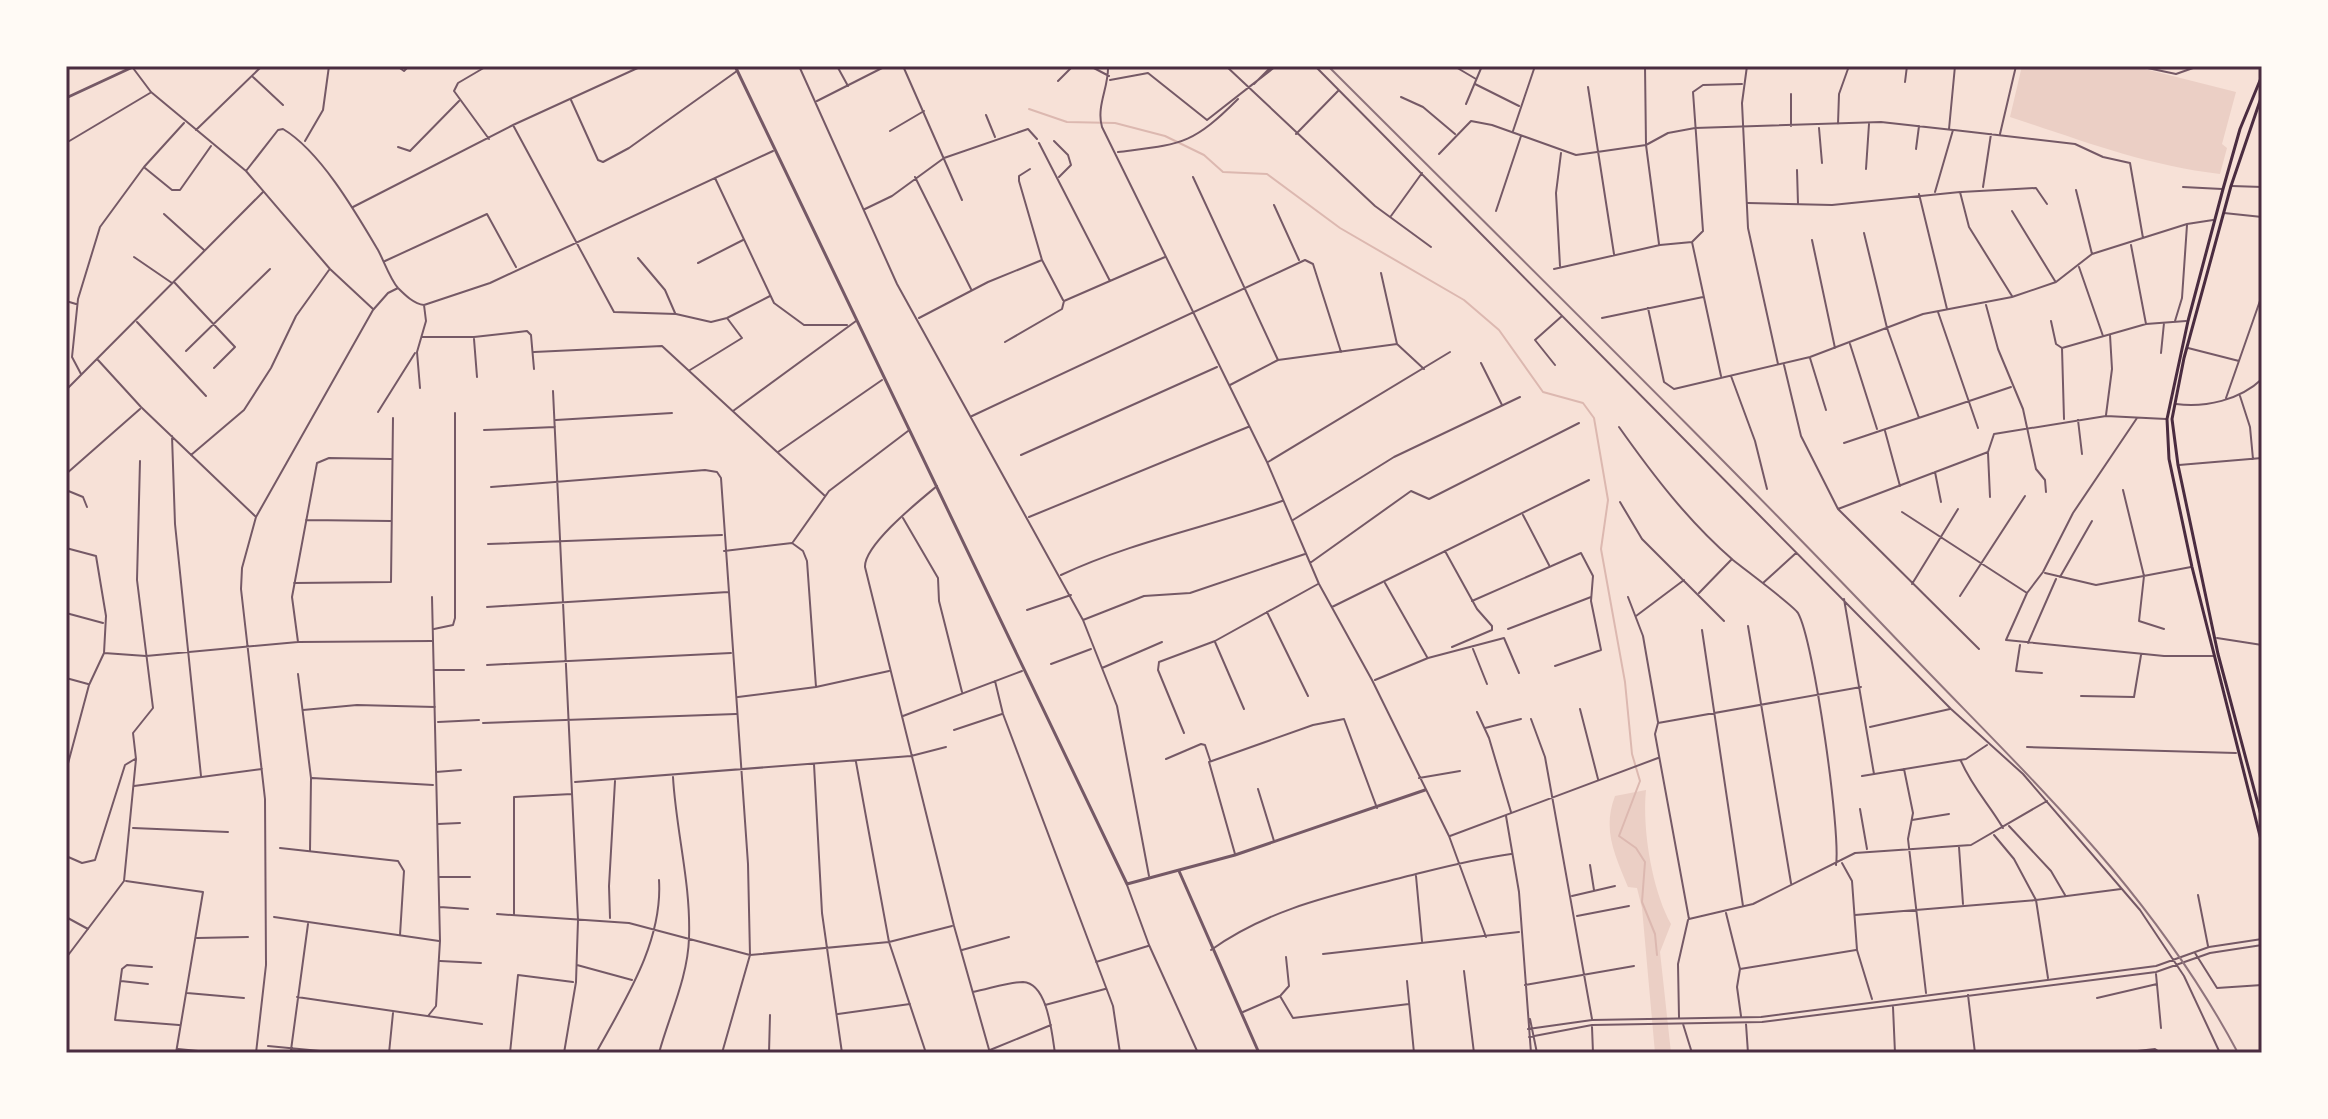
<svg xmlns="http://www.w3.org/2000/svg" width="2328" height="1119" font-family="'Open Sans',sans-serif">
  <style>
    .green { fill: #ebcfc5 }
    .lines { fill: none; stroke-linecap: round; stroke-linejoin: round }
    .stream { stroke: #dcb8b0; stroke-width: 2 }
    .minor { stroke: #755966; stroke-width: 2 }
    .tertiary { stroke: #755966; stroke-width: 3 }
    .secondary { stroke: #4a2c40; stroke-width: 3 }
    .rail { stroke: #8f747c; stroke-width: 2 }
    .neatline { fill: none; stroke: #4a2c40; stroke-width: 3 }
  </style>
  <rect width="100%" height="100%" fill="#f7e1d7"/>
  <!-- green -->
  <path class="green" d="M2022,66H2133L2236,92L2222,144L2227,148L2220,174C2144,165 2081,140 2010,117Z
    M1646,790C1642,829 1652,890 1671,924L1660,952L1671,1053H1655L1642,908L1637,888L1628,887C1615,855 1602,830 1615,796Z"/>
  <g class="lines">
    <!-- stream -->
    <path class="stream" d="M1029,109L1067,122L1115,123L1165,136L1204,155L1223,172L1267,174L1340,228L1464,300L1499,330L1543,392L1583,403L1594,418L1608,500L1601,549L1625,682L1632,754L1640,781L1619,836L1636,848L1645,862L1642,902L1655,934L1657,955"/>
    <!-- minor -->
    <path class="minor" d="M397,66L404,71L409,66
      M487,66L458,83L454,91L489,139
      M799,66L897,284L1083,620L1117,706L1149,876
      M837,66L848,86
      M903,66L962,200
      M1090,66L1109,76
      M1108,66C1109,87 1096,106 1102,127L1267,462L1319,584L1372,680L1449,836L1486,937
      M1226,66L1375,206L1431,247
      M1315,66L1951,709L2023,774L2140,910L2184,976L2220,1053
      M1454,66L1476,79
      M1645,66L1646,145L1659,244
      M1747,66L1742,103L1748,228L1778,364
      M2138,66L2176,74L2193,68
      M133,68L151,92L246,171L330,269L373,309
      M253,77L283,105
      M1110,80L1148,73L1207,120L1276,66
      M1058,81L1073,66
      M1905,82L1907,66
      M1254,84L1272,66
      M1475,84L1519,106
      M1588,87L1614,254
      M1401,97L1423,107L1455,134
      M571,100L598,160L603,162L629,148L737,71
      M817,101L886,66
      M1466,104L1482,66
      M986,115L995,137
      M1838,124L1839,94L1849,66
      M513,125L614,312L676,314L711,322L727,318L770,296
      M1791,126V94
      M1819,128L1822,163
      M1949,129L1955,66
      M196,130L262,66
      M1954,130L2075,144L2103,157L2130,163L2143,238
      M890,131L924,111
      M1513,131L1535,66
      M1296,134L1338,91
      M2000,134L2016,66
      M305,141L323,110L329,66
      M1054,141L1068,155L1071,165L1059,177
      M66,143L150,93
      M1039,143L1110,281
      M398,147L410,151L459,101
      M1916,149L1919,126
      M1118,152C1181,144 1191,146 1238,99
      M1439,154L1471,121L1492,125L1576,155L1646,145L1668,133L1695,128L1881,122L1953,130L1935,192
      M145,168L172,190H180L211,146
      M1030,169L1019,176V181L1042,260L1063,300
      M1866,169L1869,124
      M1797,170L1798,204
      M246,171L278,130L283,129C320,151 355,211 378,250C384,261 390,279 398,288C405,295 414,304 424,305L490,283L773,151
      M915,177L971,289
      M1193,177L1278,360
      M715,178L774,303L804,325H847
      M2232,186L2262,187
      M1983,187L1991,134
      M2183,187L2222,189
      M2076,190L2092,254
      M1961,192L2036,188L2047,204
      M1919,194L1947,309
      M1748,203L1832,205L1960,192L1969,227L2012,296
      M1274,205L1299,260
      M353,207L513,125L642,66
      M865,209L892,196L944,158L1028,129L1037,139
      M1496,211L1521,136
      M2012,211L2055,281
      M2224,213L2262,217
      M164,214L204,250
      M1391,216L1422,173
      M1864,233L1887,328L1919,418
      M1812,240L1835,348
      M1692,242L1703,231L1693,92L1703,85L1742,84
      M2131,245L2146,324
      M134,257L172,283
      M638,258L665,290L675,313
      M385,261L487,214L516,267
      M698,263L743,240
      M1560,266L1556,193L1561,153
      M2079,267L2103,336
      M1554,269L1660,245L1692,242L1721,376
      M1381,273L1397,344L1424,369
      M174,282L235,347L214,368
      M66,301L76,304
      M1986,305L1998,349L2023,409L2036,469L2045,480L2046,492
      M1648,308L1664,382L1674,389L1810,357L1923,314L2012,297L2056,282L2092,254L2187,224L2213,220
      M1938,312L1978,428
      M919,318L988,282L1042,260
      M1602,318L1703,297
      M2051,321L2056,344L2062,348L2064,419
      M2175,321L2182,298L2187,225
      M137,322L206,396
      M422,337H474L527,331L531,335L534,369
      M474,339L477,377
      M1005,342L1062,309L1064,301L1165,257
      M1850,344L1877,429
      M2062,348L2146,324L2186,321
      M2188,348L2239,361
      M186,351L270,269
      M534,352L662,346L825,496
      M2161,353L2164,323
      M1810,358L1826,410
      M98,360L141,407L255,516
      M1481,363L1502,405
      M1555,365L1535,340L1562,316
      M1784,365L1801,436L1838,509L1979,649
      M690,370L742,338L727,318
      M81,374L72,357L78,299L100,227L144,167L184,123
      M1731,376L1755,441L1767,489
      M1230,385L1278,360L1397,344
      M420,388L417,352L426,321L424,305
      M66,390L263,192
      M553,391L578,920L576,982L564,1053
      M2240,396L2250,427L2253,459
      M2226,398L2262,295
      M2176,404C2205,408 2240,400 2262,379
      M733,411L856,321
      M378,412L415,353
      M2106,415L2112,369L2110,335
      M972,416L1305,260L1313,264L1341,352
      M2137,418L2073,513L2043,572L2027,593L2006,640L2164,656H2213
      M556,420L672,413
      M2078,420L2082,454
      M1619,427C1653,475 1688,521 1733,560C1744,569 1794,606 1798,613C1814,641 1841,833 1836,865
      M484,430L555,427
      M1885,431L1900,486
      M172,436L175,524L201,776
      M1844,443L2011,387
      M778,452L882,380
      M1988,453L1990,497
      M191,455L244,410L271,368L296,316L329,270
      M1021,455L1217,367
      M1268,462L1450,352
      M2179,465L2262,458
      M1935,472L1941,502
      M66,474L140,409
      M937,486C919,501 864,545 865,567L954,926L990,1053
      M491,487L705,470L717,472L721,478L748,864L750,955L722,1053
      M66,490L83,497L87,507
      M2123,490L2144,576L2139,621L2164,629
      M1620,502L1642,539L1724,621
      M1838,509L1988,452L1994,434L2106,416L2166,419
      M1902,512L2027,593
      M1523,515L1549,565
      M1029,517L1248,427
      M903,518L938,578L939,601L962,692
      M306,520L391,521
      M1293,520L1394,457L1520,397
      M793,542L829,491L908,431
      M488,544L722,535
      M66,548L96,556L106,616L104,653L89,685L66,771
      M724,551L792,543L803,551L807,561L816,687
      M1445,551L1477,609L1492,626V630L1452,647
      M1310,563L1411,491L1429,499L1579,423
      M2045,573L2096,585L2191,567
      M1061,575C1131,542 1208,527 1282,501
      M2060,577L2092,521
      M294,583L391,582L393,418
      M1385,583L1427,657
      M1763,583L1796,553
      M1912,584L1958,509
      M1699,593L1731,560
      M1960,596L2025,496
      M1628,597L1643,636L1658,722
      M1844,599L1874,774
      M1472,601L1581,553L1593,576L1591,601L1601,650L1555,666
      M487,607L728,592
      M1332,607L1589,480
      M1027,610L1071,595
      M1267,612L1308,696
      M66,613L103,623
      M1636,616L1684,580
      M1083,620L1144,596L1190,593L1305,554
      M1748,626L1791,883
      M434,629L453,625L455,618V413
      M1508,629L1591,597
      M1702,630L1743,906
      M2217,638L2262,645
      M298,642L292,597L317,463L329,458L391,459
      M1215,642L1244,709
      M2028,643L2056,579
      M2020,645L2016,671L2042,673
      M1473,649L1487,684
      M104,653L146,656L298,642L432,641
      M1051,664L1091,649
      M487,665L731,653
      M1102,668L1162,642
      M435,670H464
      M298,674L311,778L310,851
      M66,678L88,684
      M1375,680L1428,658L1504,638L1519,673
      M995,681L1003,714L1113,1006L1120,1053
      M2081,696L2134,697L2141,655
      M738,697L816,687L889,671
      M1580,709L1598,779
      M303,710L357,705L435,707
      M1477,712L1489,738L1511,812
      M903,716L1022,671
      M1531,719L1545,757L1592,1019
      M438,722L479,720
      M483,723L736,714
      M1870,727L1950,709
      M1485,728L1521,719
      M954,730L1002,714
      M1184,733L1158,670L1159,662L1215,641L1318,584
      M2027,747L2236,753
      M1166,759L1201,744L1205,745L1210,760
      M1961,761C1972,787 1989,804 2003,828
      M856,762L889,942L926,1053
      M814,764L822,913L842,1053
      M1904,769L1913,813L1908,839L1926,993
      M436,772L461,770
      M1862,776L1966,759L1987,745
      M312,778L433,785
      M1419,778L1460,771
      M575,782L911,756L946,747
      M134,786L262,769
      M1258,789L1274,841
      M1860,809L1867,849
      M1506,816L1519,892L1531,1053
      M1912,820L1949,814
      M438,824L460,823
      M2009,826L2051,871L2065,895
      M133,828L228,832
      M1994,835L2014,859L2036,900L2048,978
      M1450,836L1658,758
      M1959,847L1963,904
      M280,848L398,861L404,871L400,935
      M1235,854L1209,762L1313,725L1344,719L1377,808
      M66,856L82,863L95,860L125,765L135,759
      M1842,863L1852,881L1857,950L1872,999
      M1590,865L1594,890
      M1416,876L1422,941
      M439,877H470
      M126,881L203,892L176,1053
      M1127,885L1149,945L1198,1053
      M2198,895L2208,946
      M1572,896L1615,886
      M440,907L468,909
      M1726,913L1740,969L1737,987L1741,1016
      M497,914L629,923L750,955L889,942L952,926
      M514,915V797L572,794
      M1855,915L2036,900L2121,889
      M1577,916L1629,906
      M66,917L88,929
      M274,917L439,941
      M610,918L609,886L615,781
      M1689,919L1655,734L1658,723L1861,687
      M1689,919L1753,904L1855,853L1971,845L2047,801
      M197,938L248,937
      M962,950L1009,937
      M1211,950C1270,908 1335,895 1404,877C1441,868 1473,859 1511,854
      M2195,953L2217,988L2262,985
      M1323,954L1519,932
      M66,958L124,881L136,759L133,733L153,708L137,580L140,461
      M440,961L481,963
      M1096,962L1148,946
      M577,965L632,980
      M152,967L127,965L122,969L115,1020L179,1025
      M1740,969L1856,950
      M1464,971L1474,1053
      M2156,974L2161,1028
      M121,981L148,984
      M1407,981L1414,1053
      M1525,985L1634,966
      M973,992C989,989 1008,982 1023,982C1048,983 1052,1035 1055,1053
      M187,993L244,998
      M1281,995L1289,986L1286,957
      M1968,995L1975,1053
      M297,997L482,1024
      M2097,998L2157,984
      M1045,1005L1105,989
      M1893,1007L1895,1053
      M1243,1012L1280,996L1293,1018L1409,1004
      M838,1014L910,1004
      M428,1016L436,1006L440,941L432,597
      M1679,1017L1678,964L1688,920
      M1530,1019L1537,1053
      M1683,1024L1692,1053
      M1746,1024L1748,1053
      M1592,1027L1593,1053
      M1528,1029L1592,1020L1761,1017L2156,966L2209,947L2262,939
      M1529,1037L1592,1025L1762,1022L2156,972L2210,953L2262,945
      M268,1046L341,1053
      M178,1049L218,1053
      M291,1050L308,924
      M990,1050L1051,1025
      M256,1053L266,965L265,799L241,589L242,568L256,517L373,310L388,293L398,288
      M389,1053L393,1013
      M510,1053L518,975L573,982
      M596,1053C625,1000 663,942 659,880
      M659,1053C669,1016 688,977 689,938C691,883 676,831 673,777
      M769,1053L770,1015
      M2120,1053L2155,1049L2161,1053"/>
    <!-- tertiary -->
    <path class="tertiary" d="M735,66L1127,884L1235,855L1425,790
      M66,98L135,66
      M1179,871L1259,1053"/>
    <!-- secondary -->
    <path class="secondary" d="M2261,66V73
      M2261,78L2240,129L2223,189L2188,321L2167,419L2169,459L2192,567L2262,844
      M2262,95L2231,186L2184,358L2172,419L2178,465L2218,654L2262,819"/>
    <!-- rail -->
    <path class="rail" d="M1328,66C1521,259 1716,450 1904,647C2031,780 2150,888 2238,1053"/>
  </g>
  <!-- border -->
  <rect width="2328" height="1119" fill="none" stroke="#fffaf5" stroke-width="136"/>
  <rect x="68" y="68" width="2192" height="983" class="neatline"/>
</svg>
